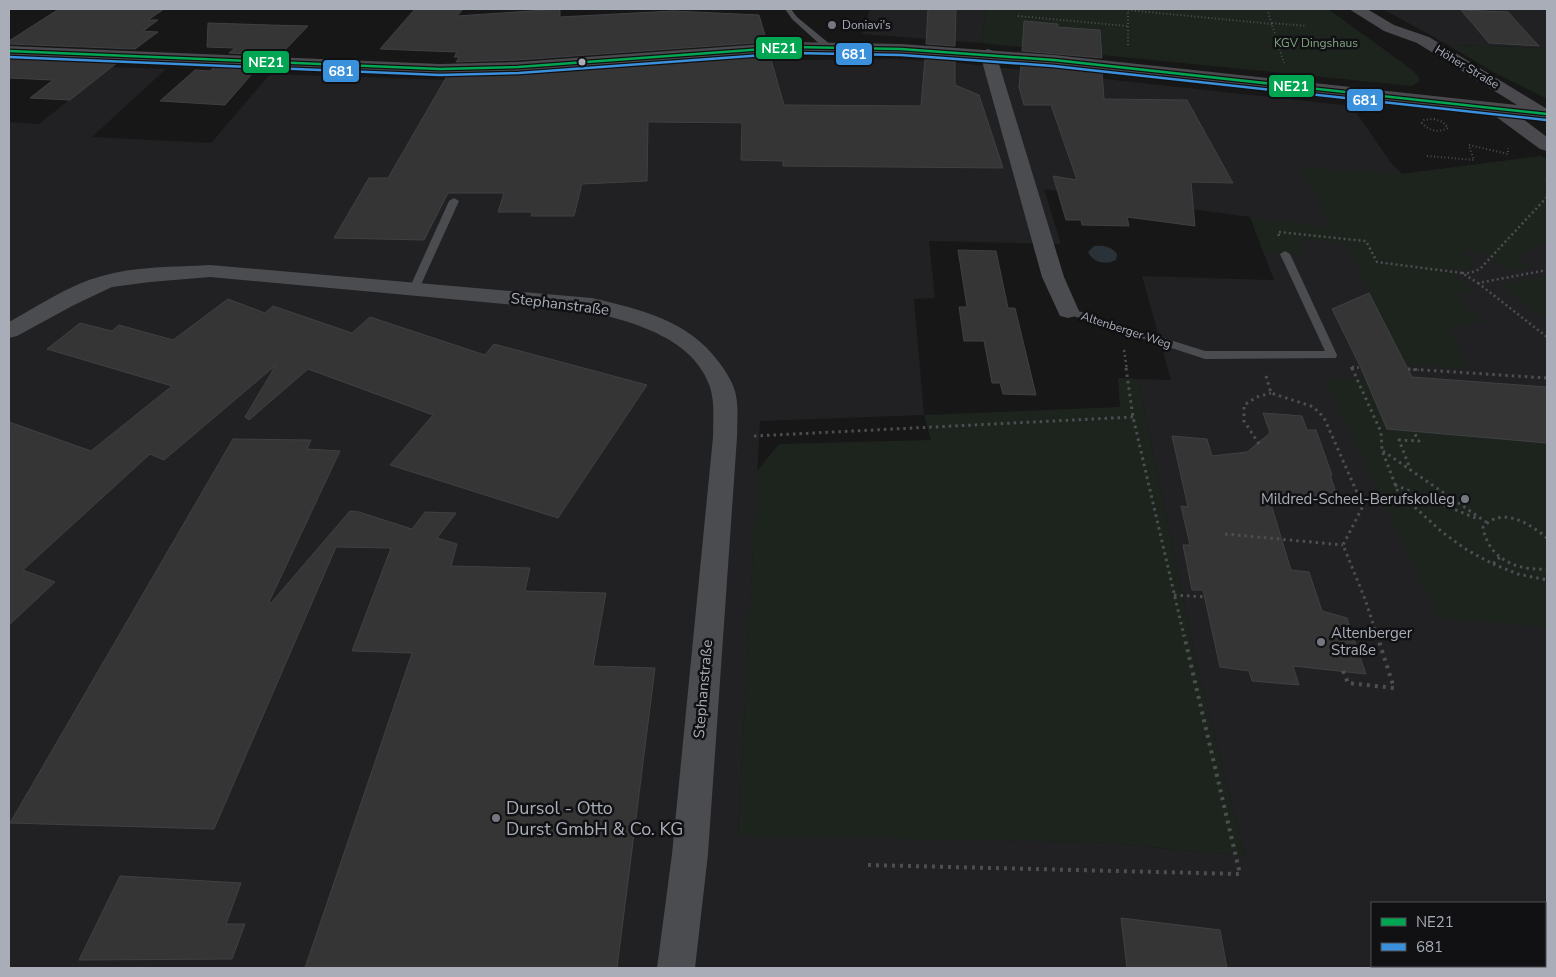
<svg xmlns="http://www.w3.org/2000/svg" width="1556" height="977" font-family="'Nunito Sans',sans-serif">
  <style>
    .built { fill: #212123; fill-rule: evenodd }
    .green { fill: #1d241e }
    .water { fill: #2a3239 }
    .building { fill: #353536; stroke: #3f4043 }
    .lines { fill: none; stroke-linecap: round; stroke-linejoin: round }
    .path-far3 { stroke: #4d4e52; stroke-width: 2; stroke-dasharray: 1 2.5; stroke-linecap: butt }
    .path-far2 { stroke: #4d4e52; stroke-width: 2.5; stroke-dasharray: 2 3; stroke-linecap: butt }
    .path-far1 { stroke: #4d4e52; stroke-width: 3; stroke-dasharray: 2.5 4; stroke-linecap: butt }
    .path { stroke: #4d4e52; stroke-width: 4; stroke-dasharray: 3 5; stroke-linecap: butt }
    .lane { fill: #4b4c50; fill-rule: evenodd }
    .street { fill: #4b4c50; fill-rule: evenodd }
    .secondary { fill: #4a4a4e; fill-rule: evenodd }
    .bus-1-casing { stroke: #111113; stroke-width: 5 }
    .bus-2-casing { stroke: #111113; stroke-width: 5 }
    .bus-1 { stroke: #00a651; stroke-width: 2.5 }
    .bus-2 { stroke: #3a90db; stroke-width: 2.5 }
    .poi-dot { fill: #757880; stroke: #111113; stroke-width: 2 }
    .bus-dot { fill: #a8adb8; stroke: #111113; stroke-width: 2 }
    .labels { text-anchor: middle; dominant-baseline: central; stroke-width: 5; stroke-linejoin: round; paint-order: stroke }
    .far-poi-label { font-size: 12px; fill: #a8adb8; stroke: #111113; text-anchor: start }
    .far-park-label { font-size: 12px; fill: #7fa381; stroke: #111113 }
    .far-street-label { font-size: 12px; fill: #a8adb8; stroke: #111113 }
    .street-label { font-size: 15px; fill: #a8adb8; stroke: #111113 }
    .poi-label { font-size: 15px; fill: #a8adb8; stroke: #111113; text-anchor: end }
    .near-poi-label { font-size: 18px; fill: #a8adb8; stroke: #111113; text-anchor: start }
    .line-badge { stroke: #111113; stroke-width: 2 }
    .badge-label { font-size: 14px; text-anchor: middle; font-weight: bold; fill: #fff }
  </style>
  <rect width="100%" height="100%" fill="#171717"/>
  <!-- built -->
  <path class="built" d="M870,9H986L981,43L862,34Z
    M1383,9H1547V48L1448,45Z
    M898,59L959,63L1352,106L1391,163L1402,174L1541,156L1547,160V968H9V122L39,124L110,67L166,69L92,137L211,143L270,74L506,82L611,122L742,124V110L759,62L795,60ZM1044,189L1250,217L1274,280L1142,276L1171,380L1138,379L1197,665L1245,856L1097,842L738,835L760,421L924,415L914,299L935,298L929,241L1061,244ZM1372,903H1545V966H1372Z"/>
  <!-- green -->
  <path class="green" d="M986,9H1328L1411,69L1418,76L1420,81L1412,86L981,43Z
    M1448,45L1547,48V99L1495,73Z
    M1541,156L1547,160V242L1512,256L1531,267L1510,272L1480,252H1463L1474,263L1471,269L1460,270L1445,267L1473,290L1453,295L1484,320L1449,330L1470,369L1405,364L1346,243L1300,239L1306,255L1264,253L1250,217L1333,229L1301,167L1401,174Z
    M1547,274V321L1502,286Z
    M1324,377L1366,379L1387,429L1547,443V627L1439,618Z
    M1118,378L1138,379L1197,665L1245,856L1097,842L738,836L757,471L779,444L931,440L924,415L1120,407Z"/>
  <!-- water -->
  <path class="water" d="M1094,246C1103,245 1111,246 1117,254L1116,260C1106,265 1093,263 1088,252Z"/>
  <!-- building -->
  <path class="building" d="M59,9H164L148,20H158L143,31L158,32L135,49L9,44V41Z
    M415,9H463L457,16L560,9V17L673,11L759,15L767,42L518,60L456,62L459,57H454L457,52L380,49Z
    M928,9H956L955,46L926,44Z
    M1461,10L1508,12L1539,46L1489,43Z
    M1024,21L1058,24L1057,27L1100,30L1102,58L1022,51Z
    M208,23L270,25L308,26L285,50H273L269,55L229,53L235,48L207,47Z
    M770,56L784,105L921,106L925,58L955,60V85L979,95L1003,168L783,166V161L741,160L742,123L648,122L647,181L582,184L574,216H531L532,212H498L504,193H448L424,240L334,238L369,178H388L447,76L518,74Z
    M9,58L118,62L70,100L30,98L53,80L9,78Z
    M1021,64L1102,72L1104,99L1187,100L1233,183L1191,182L1195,226L1127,217L1129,226L1082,225L1081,220H1066L1053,176L1077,180L1051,105H1024L1019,87Z
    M215,66L257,68L225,105L160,101L195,70L210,71Z
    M958,250L996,251L1008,308H1015L1036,395L1003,394L1000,383H992L984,341H964L959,307H967Z
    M1369,293L1412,377L1547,387V443L1387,429L1361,368L1332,309Z
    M228,299L265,313L273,306L352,333L370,317L485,355L494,344L647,385L558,518L390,465L433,415L308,369L249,420L245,417L276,365L164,460L150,454L23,570L55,582L9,625V422L91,451L172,386L47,349L80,323L112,331L119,325L173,340Z
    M1263,413L1302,416L1307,430H1316L1332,475H1330L1339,501L1276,495L1279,505L1271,504L1291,570L1309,572L1322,611L1347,618L1366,674L1293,666L1299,685L1252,681L1249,671L1220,667L1203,590H1192L1183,545H1190L1181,506L1188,507L1172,436L1207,439L1212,456L1247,452L1270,433Z
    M233,439L311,440L307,449L340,451L269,602L271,603L350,511L359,512L412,529L425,512L456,513L437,538L457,544L451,566L530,568L525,591L606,593L593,666L655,668L617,968H305L412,653L352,651L391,548L336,547L214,829L10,823Z
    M120,876L241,883L226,924H245L232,959L79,960Z
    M1121,918L1220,930L1227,968H1127Z"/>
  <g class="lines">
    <!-- path-far3 -->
    <path class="path-far3" d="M1128,9V45
      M1267,9L1284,63
      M1128,10L1272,24
      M1018,16L1127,26
      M1272,23L1307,26
      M1434,119L1443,122L1448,128C1438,133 1429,131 1422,123L1424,120Z
      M1469,145L1508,154V148
      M1427,156L1474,160L1469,146"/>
    <!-- path-far2 -->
    <path class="path-far2" d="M1547,180V184
      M1547,197L1480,269L1470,273H1462L1478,283L1547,270
      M1279,236L1278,232L1366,241L1377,262L1462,273
      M1478,283L1547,337
      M1124,350L1127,370
      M1351,367L1352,370
      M1352,367L1361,368
      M1408,369L1419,370"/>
    <!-- path-far1 -->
    <path class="path-far1" d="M1126,368L1133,417L1184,636
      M1352,368L1381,432L1382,450L1398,492L1442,532L1467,550L1493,564L1500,557
      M1408,369L1547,378
      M1266,376L1271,393L1311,406L1319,412L1325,420L1363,506L1343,545L1365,599L1377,636
      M754,436L1133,417
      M1259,444L1244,421V405L1257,397L1271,393
      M1383,451L1486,522
      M1411,471L1399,440L1419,441L1413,431
      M1395,485L1478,519
      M1225,534L1343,545
      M1547,538C1529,523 1502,506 1483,527C1488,559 1517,571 1547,569
      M1493,564L1518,574L1547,580
      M1174,595L1206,597"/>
    <!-- path -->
    <path class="path" d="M1343,671L1348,683L1394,688L1377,635
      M868,865L1240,874L1184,635"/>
    <!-- lane -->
    <path class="lane" d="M785,9H791L797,17L831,45V49H825L792,19Z
      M454,198L459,201L419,289L414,292L410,291L409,289L449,201Z
      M1285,251L1290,254L1337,355L1336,358L1205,359L1064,313L1063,311L1064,309H1072L1205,351H1325L1280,254Z"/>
    <!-- street -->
    <path class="street" d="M988,49L993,51L996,54L1064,277L1079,311L1076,316L1068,318L1060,316L1042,277L980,54L983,51Z
      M210,265L592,298C639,309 688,320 718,361C725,370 732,381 735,391C739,406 737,422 737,437L708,854L695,968H657L672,854L713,437C713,421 715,403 710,387C694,339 636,323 592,312L210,277L150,282L112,287L74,305L17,336L9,338V322C38,306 71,284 102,276C136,266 175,267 210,265Z"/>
    <!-- secondary -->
    <path class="secondary" d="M1349,9H1367L1394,25L1429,37L1547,109V119L1519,116L1547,137V151L1540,149L1491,113L1054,65L901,54L793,52L518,72L440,74L9,56V46L440,64L518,62L793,42L901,44L1054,55L1517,105L1417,43L1384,31Z"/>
    <defs>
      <path id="bus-1" d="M9,51L440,69L518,67L793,47L901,49L1054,60L1547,114"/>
      <path id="bus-2" d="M9,57L440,75L519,73L793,53L901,55L1053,66L1546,120"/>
    </defs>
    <!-- bus-1 casing -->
    <use href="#bus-1" class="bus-1-casing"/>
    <!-- bus-2 casing -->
    <use href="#bus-2" class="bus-2-casing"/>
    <!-- bus-1 -->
    <use href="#bus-1" class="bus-1"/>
    <!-- bus-2 -->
    <use href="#bus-2" class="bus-2"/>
  </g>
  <!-- markers -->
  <g class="poi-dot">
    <circle cx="832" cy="25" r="5"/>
    <circle cx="1465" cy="499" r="5"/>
    <circle cx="1321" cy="642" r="5"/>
    <circle cx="496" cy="818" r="5"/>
  </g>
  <circle class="bus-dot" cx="582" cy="62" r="4.5"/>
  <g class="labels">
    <!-- far-poi labels -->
    <g class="far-poi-label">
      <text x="842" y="25">Doniavi's</text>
    </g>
    <!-- far-park labels -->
    <g class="far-park-label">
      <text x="1316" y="43">KGV Dingshaus</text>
    </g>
    <!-- far-street labels -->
    <g class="far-street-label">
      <text transform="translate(1467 67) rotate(31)">Höher Straße</text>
      <text transform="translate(1126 330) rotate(18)">Altenberger Weg</text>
    </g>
    <!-- street labels -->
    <g class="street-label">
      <text transform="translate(560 304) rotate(7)">Stephanstraße</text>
      <text transform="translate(703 689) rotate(-85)">Stephanstraße</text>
    </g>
    <!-- poi labels -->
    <g class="poi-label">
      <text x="1455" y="499">Mildred-Scheel-Berufskolleg</text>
      <text x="1331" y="633" text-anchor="start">Altenberger<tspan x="1331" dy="17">Straße</tspan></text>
    </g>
    <!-- near-poi labels -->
    <g class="near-poi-label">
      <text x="506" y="808">Dursol - Otto<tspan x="506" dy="21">Durst GmbH &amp; Co. KG</tspan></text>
    </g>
  </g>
  <g class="line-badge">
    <rect x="755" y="36" width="48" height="24" rx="5" fill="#00a651"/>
    <rect x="835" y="42" width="38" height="24" rx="5" fill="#3a90db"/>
    <rect x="242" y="50" width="48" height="24" rx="5" fill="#00a651"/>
    <rect x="322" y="59" width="38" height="24" rx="5" fill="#3a90db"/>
    <rect x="1268" y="74" width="47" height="24" rx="5" fill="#00a651"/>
    <rect x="1346" y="88" width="38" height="24" rx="5" fill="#3a90db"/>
  </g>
  <g class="badge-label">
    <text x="779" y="53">NE21</text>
    <text x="854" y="59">681</text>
    <text x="266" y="67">NE21</text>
    <text x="341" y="76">681</text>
    <text x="1291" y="91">NE21</text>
    <text x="1365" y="105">681</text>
  </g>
  <!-- border -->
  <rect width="1556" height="977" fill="none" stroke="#a8adb8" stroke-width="20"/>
  <!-- legend -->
  <rect x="1371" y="902" width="175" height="65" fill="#111113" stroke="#4d4f55"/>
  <rect x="1381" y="918" width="25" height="8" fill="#00a651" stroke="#4d4f55"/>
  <text x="1416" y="927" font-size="15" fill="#a8adb8">NE21</text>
  <rect x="1381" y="943" width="25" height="8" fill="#3a90db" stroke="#4d4f55"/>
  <text x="1416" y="952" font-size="15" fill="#a8adb8">681</text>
</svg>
